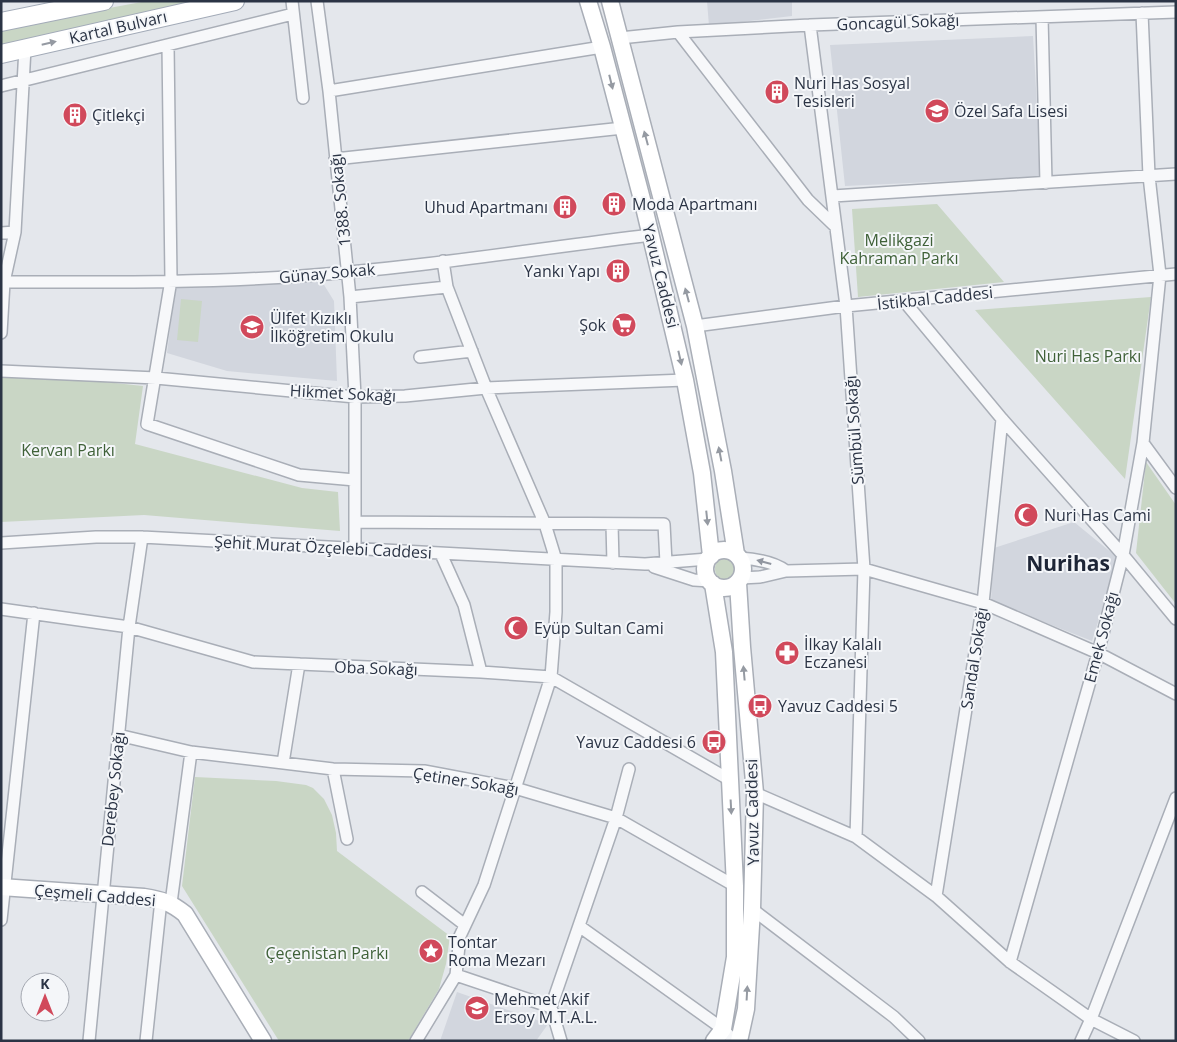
<svg xmlns="http://www.w3.org/2000/svg" width="1177" height="1042" font-family="'Open Sans',sans-serif">
  <style>
    .built { fill: #d2d6de }
    .green { fill: #c9d6c5 }
    .lines { fill: none; stroke-linecap: round; stroke-linejoin: round }
    .street-casing { stroke: #a9aeb7; stroke-width: 14 }
    .secondary-casing { stroke: #a9aeb7; stroke-width: 19 }
    .primary-casing { stroke: #a3abb8; stroke-width: 20 }
    .street { stroke: #f7f8fa; stroke-width: 11 }
    .secondary { stroke: #fff; stroke-width: 16 }
    .primary { stroke: #fff; stroke-width: 18 }
    .oneway { fill: #959aa2 }
    .oneway2 { fill: #9196a0 }
    .labels { text-anchor: middle; dominant-baseline: central; stroke-width: 4; stroke-linejoin: round; paint-order: stroke }
    .street-label { font-size: 16px; fill: #2b3445; stroke: #f4f6f9 }
    .poi-label { font-size: 16px; fill: #2b3445; stroke: #f4f6f9; text-anchor: start }
    .park-label { font-size: 16px; fill: #3f6138; stroke: #f4f6f9 }
    .district-label { font-size: 21px; font-weight: bold; fill: #1d2536; stroke: #f4f6f9 }
  </style>
  <rect width="100%" height="100%" fill="#e4e7ec"/>
  <!-- built -->
  <path class="built" d="M707,1H792V16L709,26Z
    M1033,36L1041,177L845,186L830,45Z
    M321,280L334,301L337,381L227,371L167,353L175,288Z
    M1074,522L1118,558L1092,641L991,601L994,548Z
    M457,992L548,1024L536,1041H440Z"/>
  <!-- green -->
  <path class="green" d="M147,1H196L1,45V28Z
    M937,204L1004,282L858,297L852,209Z
    M1151,297L1125,479L975,310Z
    M181,299L202,301L198,342L177,340Z
    M1,371L143,386L135,444L302,488L338,492L340,531L144,515L1,522Z
    M1146,462L1176,505V604L1136,553Z
    M715 569a12 12 0 1 1 24 0a12 12 0 1 1-24 0Z
    M195,777L276,781L306,785L313,788L324,799L332,815L336,833L337,851L450,936L446,964L439,989L408,1041H279L182,886Z"/>
  <g class="lines">
    <defs>
      <path id="street" d="M292,1L303,98
        M317,1L329,91L350,297L355,397V548
        M1042,17L1046,183
        M810,25L846,306L864,569L856,837
        M678,32L808,200L836,227
        M620,38L678,32L810,25L1176,12
        M168,45L171,280L147,424L299,475L355,480
        M1,86L293,14
        M329,91L602,47
        M335,159L623,128
        M833,196L1176,174
        M1,233L15,232
        M1,282C101,282 201,283 301,276C418,268 534,249 651,235
        M350,297L447,287
        M904,301L1002,419L1123,555L1176,619
        M695,326L846,306L1176,274
        M1,333L4,282L15,232L25,48
        M420,357L472,351
        M1,371L156,378L355,397L405,396L486,388L685,380
        M1143,443L1176,488
        M356,522L664,524L666,563
        M612,524L613,563
        M1,543L96,537H142L645,564L708,559
        M441,554L464,605L481,672
        M740,558C755,559 774,562 786,571
        M654,567L694,580L710,581
        M741,578L760,577L786,571L864,569L983,603L1098,653L1176,694
        M1,609L129,627L253,662L481,672L551,677L730,780
        M118,735L191,752L333,769L424,771L515,788L616,818L735,886
        M283,763L299,664
        M333,769L347,839
        M755,793L856,837L936,896L1010,962L1091,1019L1134,1041
        M422,892L465,925
        M936,896L983,603L1002,419
        M171,903L191,752
        M752,909L894,1017L919,1041
        M1,920L34,613
        M579,926L723,1029L734,1041
        M1010,962L1098,653L1123,555L1143,443L1160,275L1149,176L1142,13
        M456,975L551,1007L561,1041
        M551,1007L616,818L629,769
        M89,1041L129,627L142,537
        M146,1041L161,900
        M416,1041L456,975L460,936L484,885L551,677L556,612V560L545,524L486,388L447,287L443,261
        M1081,1041L1091,1019L1176,798"/>
      <path id="secondary" d="M588,1L602,47L644,207L685,380L702,473L711,556
        M610,1L695,326L723,471L736,554
        M705 569a19 19 0 1 1 38 0a19 19 0 1 1-38 0Z
        M738,583L742,647L755,793L752,909L746,1009L739,1041
        M713,584L724,652L735,886V957L723,1029L714,1041
        M1,887L144,897C162,900 170,902 185,914L263,1041"/>
      <path id="primary" d="M1,22L104,1
        M1,54L235,1"/>
    </defs>
    <!-- street casing -->
    <use href="#street" class="street-casing"/>
    <!-- secondary casing -->
    <use href="#secondary" class="secondary-casing"/>
    <!-- primary casing -->
    <use href="#primary" class="primary-casing"/>
    <!-- street -->
    <use href="#street" class="street"/>
    <!-- secondary -->
    <use href="#secondary" class="secondary"/>
    <!-- primary -->
    <use href="#primary" class="primary"/>
  </g>
  <!-- one-way arrows -->
  <defs><path id="oneway-solid" d="M-6-.8H1V-3.2L6.5 0L1 3.2V.8H-6Z" transform="scale(1.25)"/></defs>
  <g class="oneway">
    <use href="#oneway-solid" transform="translate(49 43) rotate(-13)"/>
    <use href="#oneway-solid" transform="translate(611 82) rotate(76)"/>
    <use href="#oneway-solid" transform="translate(646 138) rotate(-105)"/>
    <use href="#oneway-solid" transform="translate(687 295) rotate(-105)"/>
    <use href="#oneway-solid" transform="translate(680 358) rotate(77)"/>
    <use href="#oneway-solid" transform="translate(720 454) rotate(-101)"/>
    <use href="#oneway-solid" transform="translate(707 518) rotate(84)"/>
    <use href="#oneway-solid" transform="translate(744 673) rotate(-95)"/>
    <use href="#oneway-solid" transform="translate(731 807) rotate(87)"/>
    <use href="#oneway-solid" transform="translate(747 993) rotate(-87)"/>
  </g>
  <use class="oneway2" href="#oneway-solid" transform="translate(764 562) rotate(-165)"/>
  <!-- icons -->
  <defs>
    <symbol id="building-disc" viewBox="-11 -11 22 22"><circle r="9.5" fill="#d1495b" stroke="#f4f6f9"/><path d="M-4-6H4V6H1V3H-1V6H-4ZM-2.5-4.3h1.7v1.8h-1.7ZM.8-4.3h1.7v1.8H.8ZM-2.5-1h1.7V.8h-1.7ZM.8-1h1.7V.8H.8Z" fill="#fff"/></symbol>
    <symbol id="school-disc" viewBox="-11 -11 22 22"><circle r="9.5" fill="#d1495b" stroke="#f4f6f9"/><path d="M0-5L7-2L0 1L-7-2ZM-4 1L0 2.5L4 1V4Q0 6-4 4Z" fill="#fff"/></symbol>
    <symbol id="supermarket-disc" viewBox="-11 -11 22 22"><circle r="9.5" fill="#d1495b" stroke="#f4f6f9"/><path d="M-6-5.5h2.5l.6 2H6L4.5 2H-2.5L-4.4-4H-6ZM-1.5 3.2a1.3 1.3 0 1 0 .1 0ZM3 3.2a1.3 1.3 0 1 0 .1 0Z" fill="#fff"/></symbol>
    <symbol id="mosque-disc" viewBox="-11 -11 22 22"><circle r="9.5" fill="#d1495b" stroke="#f4f6f9"/><path d="M3.5-4.9A6 6 0 1 0 3.5 4.9A5 5 0 1 1 3.5-4.9Z" fill="#fff"/></symbol>
    <symbol id="pharmacy-disc" viewBox="-11 -11 22 22"><circle r="9.5" fill="#d1495b" stroke="#f4f6f9"/><path d="M-2-6h4v4h4v4h-4v4h-4v-4h-4v-4h4Z" fill="#fff"/></symbol>
    <symbol id="bus-disc" viewBox="-11 -11 22 22"><circle r="9.5" fill="#d1495b" stroke="#f4f6f9"/><path d="M-5-6H5V4H4V6H2V4H-2V6H-4V4H-5ZM-3.5-4V0h7V-4ZM-3.5 1.2v1.5H-2V1.2ZM2 1.2v1.5H3.5V1.2Z" fill="#fff"/></symbol>
    <symbol id="sight-disc" viewBox="-11 -11 22 22"><circle r="9.5" fill="#d1495b" stroke="#f4f6f9"/><path d="M0-6L1.8-2.2L6-1.7L2.9 1.2L3.7 5.4L0 3.3L-3.7 5.4L-2.9 1.2L-6-1.7L-1.8-2.2Z" fill="#fff"/></symbol>
  </defs>
  <g fill-rule="evenodd">
    <use href="#building-disc" x="763" y="78" width="28" height="28"/>
    <use href="#school-disc" x="923" y="97" width="28" height="28"/>
    <use href="#building-disc" x="61" y="101" width="28" height="28"/>
    <use href="#building-disc" x="600" y="190" width="28" height="28"/>
    <use href="#building-disc" x="551" y="193" width="28" height="28"/>
    <use href="#building-disc" x="604" y="257" width="28" height="28"/>
    <use href="#supermarket-disc" x="610" y="311" width="28" height="28"/>
    <use href="#school-disc" x="238" y="313" width="28" height="28"/>
    <use href="#mosque-disc" x="1012" y="501" width="28" height="28"/>
    <use href="#mosque-disc" x="502" y="614" width="28" height="28"/>
    <use href="#pharmacy-disc" x="773" y="639" width="28" height="28"/>
    <use href="#bus-disc" x="746" y="692" width="28" height="28"/>
    <use href="#bus-disc" x="700" y="728" width="28" height="28"/>
    <use href="#sight-disc" x="417" y="937" width="28" height="28"/>
    <use href="#school-disc" x="463" y="994" width="28" height="28"/>
  </g>
  <g class="labels">
    <!-- street labels -->
    <g class="street-label">
      <text transform="translate(898 22) rotate(-2)">Goncagül Sokağı</text>
      <text transform="translate(118 27) rotate(-13)">Kartal Bulvarı</text>
      <text transform="translate(340 200) rotate(-96)">1388. Sokağı</text>
      <text transform="translate(327 273) rotate(-5)">Günay Sokak</text>
      <text transform="translate(661 276) rotate(76)">Yavuz Caddesi</text>
      <text transform="translate(935 298) rotate(-6)">İstikbal Caddesi</text>
      <text transform="translate(343 393) rotate(3)">Hikmet Sokağı</text>
      <text transform="translate(854 430) rotate(-94)">Sümbül Sokağı</text>
      <text transform="translate(323 547) rotate(3)">Şehit Murat Özçelebi Caddesi</text>
      <text transform="translate(1101 637) rotate(-75)">Emek Sokağı</text>
      <text transform="translate(974 658) rotate(-81)">Sandal Sokağı</text>
      <text transform="translate(376 668) rotate(2)">Oba Sokağı</text>
      <text transform="translate(466 781) rotate(9)">Çetiner Sokağı</text>
      <text transform="translate(113 789) rotate(-84)">Derebey Sokağı</text>
      <text transform="translate(752 812) rotate(-91)">Yavuz Caddesi</text>
      <text transform="translate(95 895) rotate(5)">Çeşmeli Caddesi</text>
    </g>
    <!-- poi labels -->
    <g class="poi-label">
      <text x="794" y="83">Nuri Has Sosyal<tspan x="794" dy="18">Tesisleri</tspan></text>
      <text x="954" y="111">Özel Safa Lisesi</text>
      <text x="92" y="115">Çitlekçi</text>
      <text x="632" y="204">Moda Apartmanı</text>
      <text x="548" y="207" text-anchor="end">Uhud Apartmanı</text>
      <text x="600" y="271" text-anchor="end">Yankı Yapı</text>
      <text x="270" y="318">Ülfet Kızıklı<tspan x="270" dy="18">İlköğretim Okulu</tspan></text>
      <text x="606" y="325" text-anchor="end">Şok</text>
      <text x="1044" y="515">Nuri Has Cami</text>
      <text x="534" y="628">Eyüp Sultan Cami</text>
      <text x="804" y="644">İlkay Kalalı<tspan x="804" dy="18">Eczanesi</tspan></text>
      <text x="778" y="706">Yavuz Caddesi 5</text>
      <text x="696" y="742" text-anchor="end">Yavuz Caddesi 6</text>
      <text x="448" y="942">Tontar<tspan x="448" dy="18">Roma Mezarı</tspan></text>
      <text x="494" y="999">Mehmet Akif<tspan x="494" dy="18">Ersoy M.T.A.L.</tspan></text>
    </g>
    <!-- park labels -->
    <g class="park-label">
      <text x="899" y="240">Melikgazi<tspan x="899" dy="18">Kahraman Parkı</tspan></text>
      <text x="1088" y="356">Nuri Has Parkı</text>
      <text x="68" y="450">Kervan Parkı</text>
      <text x="327" y="953">Çeçenistan Parkı</text>
    </g>
    <!-- district labels -->
    <g class="district-label">
      <text x="1068" y="563">Nurihas</text>
    </g>
  </g>
  <!-- border -->
  <rect width="1177" height="1042" fill="none" stroke="#2b3445" stroke-width="5"/>
  <!-- north arrow -->
  <g transform="translate(45 997)"><circle r="24" fill="#f4f6f9" stroke="#a4a8b1"/>
  <path d="M0-4L9 19L0 12L-9 19Z" fill="#d1495b"/>
  <text y="-8" font-size="14" font-weight="bold" text-anchor="middle" fill="#2b3445">K</text>
  </g>
</svg>
